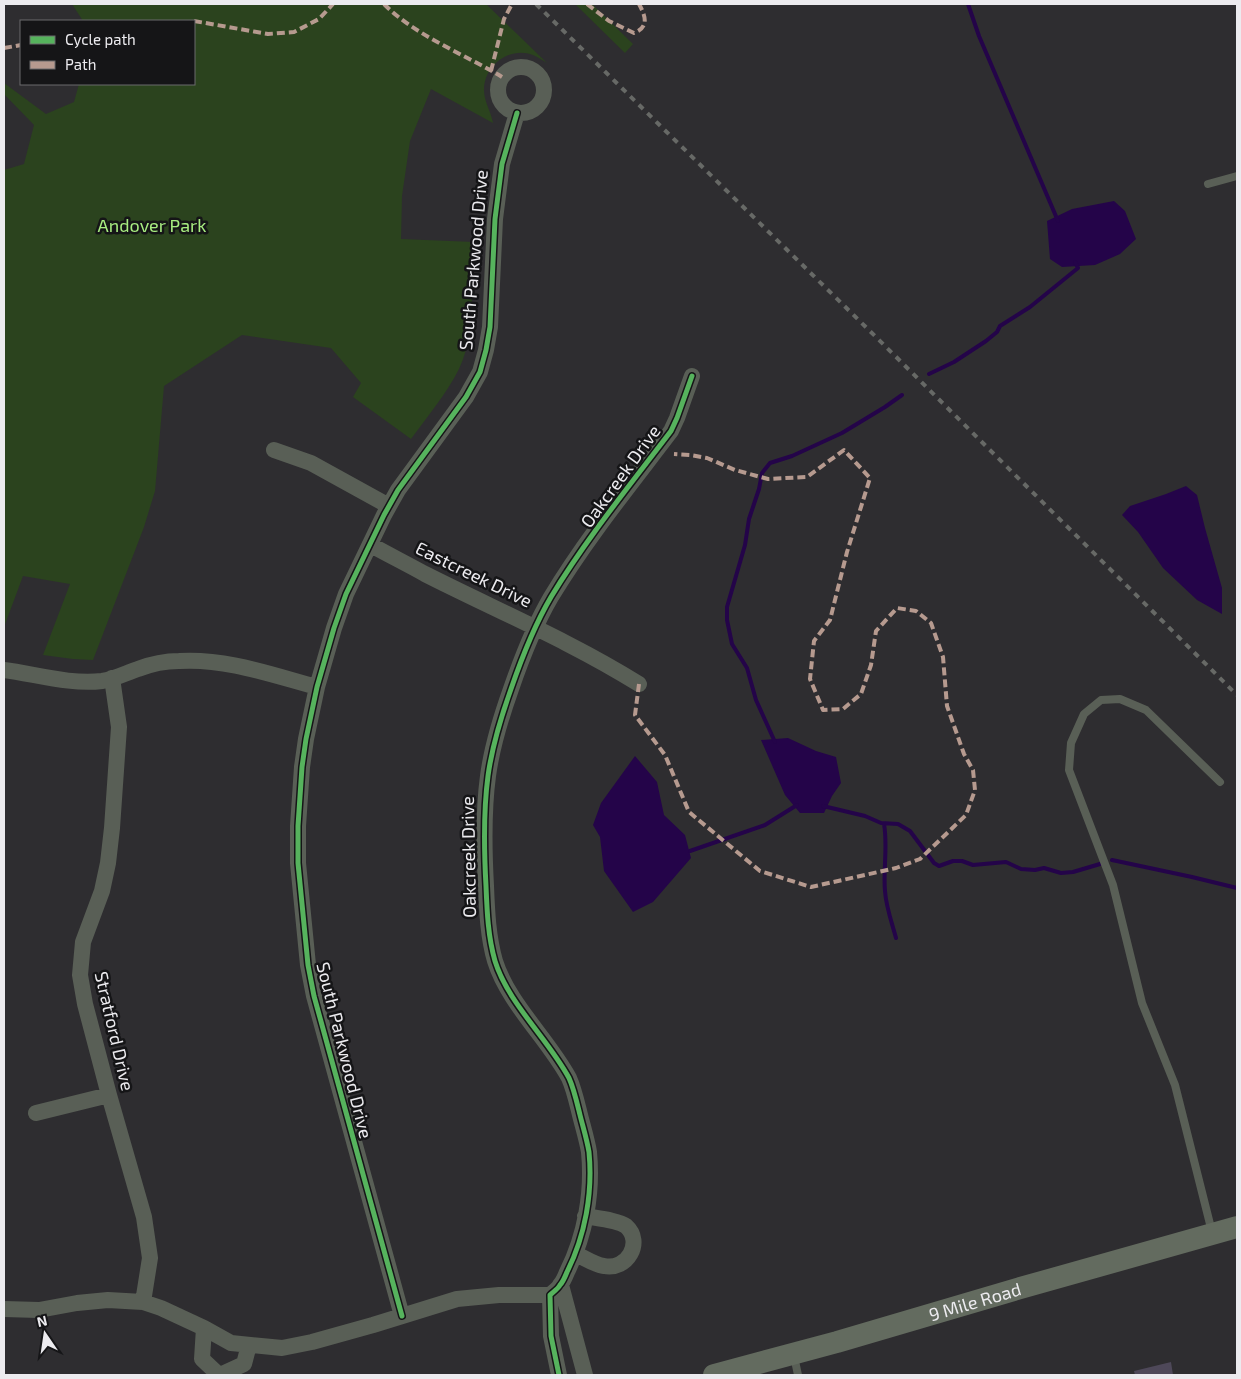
<svg xmlns="http://www.w3.org/2000/svg" width="1241" height="1379" font-family="'Exo 2',sans-serif">
  <style>
    .green { fill: #2b431e }
    .water { fill: #240449 }
    .lines { fill: none; stroke-linecap: round; stroke-linejoin: round }
    .stream { stroke: #240449; stroke-width: 4 }
    .building { fill: #4e4859 }
    .lane { stroke: #595f56; stroke-width: 8 }
    .street { stroke: #595f56; stroke-width: 16 }
    .secondary { stroke: #636b5f; stroke-width: 22 }
    .rail { stroke: #676966; stroke-width: 4; stroke-dasharray: 6 6; stroke-linecap: butt }
    .quiet { stroke: #b69a8f; stroke-width: 4; stroke-dasharray: 8 4; stroke-linecap: butt }
    .cycleway-casing { stroke: #151517; stroke-width: 8 }
    .cycleway { stroke: #56b35d; stroke-width: 5 }
    .labels { text-anchor: middle; dominant-baseline: central; stroke-width: 5; stroke-linejoin: round; paint-order: stroke }
    .park-label { font-size: 18px; fill: #a8ed81; stroke: #151517 }
    .street-label { font-size: 18px; fill: #ecebef; stroke: #151517 }
  </style>
  <rect width="100%" height="100%" fill="#2e2d30"/>
  <!-- green -->
  <path class="green" d="M72,4H486L547,63C542,60 538,57 533,55C510,46 484,65 484,90C484,102 491,111 493,123L431,89L410,141L402,196L401,239L474,242C474,260 473,278 472,297C471,321 470,346 459,369C447,393 427,417 411,439L353,397L361,383L331,348L242,335L164,386L155,491L144,527L93,660L73,659L43,655L70,584L23,576L4,627V170L24,164L34,125L4,94V83L46,114L74,102L79,84H194V21H83Z
    M575,4H592L633,44L625,53Z"/>
  <!-- water -->
  <path class="water" d="M1114,201L1125,211L1136,239L1120,254L1095,265L1062,267L1050,259L1047,221L1072,209Z
    M1186,486L1197,495L1205,528L1222,588V614L1197,600L1163,568L1138,532L1122,515L1130,506L1166,494Z
    M788,738L816,751L836,757L841,783L832,796L824,813H800L785,795L761,740Z
    M635,756L657,782L664,815L685,835L691,858L653,902L633,912L604,871L600,837L593,825L601,803Z"/>
  <g class="lines">
    <!-- stream -->
    <path class="stream" d="M968,4L979,36L1058,221
      M929,374L954,362L986,341L997,332L1000,326L1030,307L1078,268L1075,262
      M775,742L756,700L747,668L732,644L727,620V607L745,545L749,519L759,489L762,473L770,463L792,456L842,433L885,407L902,395
      M823,806L865,816L881,823L898,824L910,831L934,863L939,866L953,861H962L973,865L1006,862L1021,869L1035,870L1044,868L1061,873L1073,872L1100,864
      M884,824C888,846 883,869 885,891C886,907 892,923 896,938
      M690,851L765,825L797,805
      M1112,860L1192,877L1237,888"/>
  </g>
  <!-- building -->
  <path class="building" d="M1171,1362L1173,1375H1135L1134,1371Z"/>
  <g class="lines">
    <!-- lane -->
    <path class="lane" d="M1208,184L1237,176
      M1212,1232L1175,1085L1142,1003L1113,885L1069,770L1071,743L1084,714L1101,700L1120,699L1146,710L1220,782
      M794,1356L798,1375"/>
    <!-- street -->
    <path class="street" d="M498 90a23 23 0 1 1 46 0a23 23 0 1 1-46 0Z
      M274,450L311,463L389,506
      M371,545C389,555 407,564 425,574C496,610 570,641 639,684
      M4,670C35,674 71,685 102,681C115,679 126,673 138,669C151,664 165,661 179,661C226,658 272,675 317,687
      M112,678L119,727L112,828L108,863L102,891L83,942L80,975L85,1004L109,1095L144,1217L150,1258L143,1302
      M36,1113L109,1095
      M576,1254C585,1258 595,1265 604,1266C627,1271 644,1242 626,1226C618,1220 595,1218 585,1216
      M561,1285L585,1375
      M4,1309L39,1310L77,1303L108,1300L143,1302L161,1308L204,1328L231,1343L282,1348L312,1342L373,1325L457,1299L499,1295H550
      M402,1316L314,996L308,965L298,863V826L302,767L306,739L317,687L334,628L346,594L384,515L398,490L466,397L480,372L486,350L490,327L495,219L502,164L517,113
      M204,1328L202,1359L219,1375
      M220,1375L244,1364L249,1345
      M559,1375L551,1336L550,1295C553,1292 558,1289 560,1285C563,1282 565,1277 567,1272C585,1236 593,1193 589,1152C587,1140 583,1127 580,1115C577,1103 574,1089 569,1078C548,1039 508,1003 495,961C488,937 487,911 486,886C484,850 483,813 488,776C492,746 501,717 511,689C522,657 534,626 551,597C586,539 630,485 671,431L677,418L692,376"/>
    <!-- secondary -->
    <path class="secondary" id="s1" d="M714,1375L837,1342L1017,1289L1237,1227"/>
    <!-- rail -->
    <path class="rail" d="M536,4L877,338L1237,695"/>
    <!-- quiet -->
    <path class="quiet" d="M384,4C414,35 464,54 502,77
      M587,4L609,21L634,33C650,27 645,15 639,4
      M194,21L268,34L294,32L319,19L333,4
      M4,48L21,45
      M491,71L504,19L512,4
      M639,684L635,715L665,755L689,812L760,871L811,887L896,868L920,859L966,815L975,790L973,770L964,754L947,706L943,657L931,623L916,611L897,608L876,631L871,665L861,694L843,709L823,710L810,679L814,641L830,620L847,552L870,478L844,450L807,477L768,479L735,470L707,458L690,455L674,454"/>
    <defs>
      <path id="cycleway" d="M402,1316L314,996L308,965L298,863V826L302,767L306,739L317,687L334,628L346,594L384,515L398,490L466,397L480,372L486,350L490,327L495,219L502,164L517,113
        M559,1375L551,1336L550,1295C553,1292 558,1289 560,1285C563,1282 565,1277 567,1272C585,1236 593,1193 589,1152C587,1140 583,1127 580,1115C577,1103 574,1089 569,1078C548,1039 508,1003 495,961C488,937 487,911 486,886C484,850 483,813 488,776C492,746 501,717 511,689C522,657 534,626 551,597C586,539 630,485 671,431L677,418L692,376"/>
    </defs>
    <!-- cycleway casing -->
    <use href="#cycleway" class="cycleway-casing"/>
    <!-- cycleway -->
    <use href="#cycleway" class="cycleway"/>
  </g>
  <g class="labels">
    <!-- park labels -->
    <g class="park-label">
      <text x="152" y="225">Andover Park</text>
    </g>
    <!-- street labels -->
    <g class="street-label">
      <text transform="translate(473 260) rotate(-85)">South Parkwood Drive</text>
      <text transform="translate(620 476) rotate(-54)">Oakcreek Drive</text>
      <text transform="translate(474 574) rotate(26)">Eastcreek Drive</text>
      <text transform="translate(468 857) rotate(-91)">Oakcreek Drive</text>
      <text transform="translate(115 1031) rotate(77)">Stratford Drive</text>
      <text transform="translate(345 1050) rotate(76)">South Parkwood Drive</text>
      <text stroke="none"><textPath href="#s1" startOffset="271">9 Mile Road</textPath></text>
    </g>
  </g>
  <!-- border -->
  <rect width="1241" height="1379" fill="none" stroke="#ecebef" stroke-width="10"/>
  <!-- legend -->
  <rect x="20" y="20" width="175" height="65" fill="#151517" stroke="#6b6b6d"/>
  <rect x="30" y="36" width="25" height="8" fill="#56b35d" stroke="#6b6b6d"/>
  <text x="65" y="45" font-size="15" fill="#ecebef">Cycle path</text>
  <rect x="30" y="61" width="25" height="8" fill="#b69a8f" stroke="#6b6b6d"/>
  <text x="65" y="70" font-size="15" fill="#ecebef">Path</text>
  <!-- north arrow -->
  <g transform="translate(45 1334) rotate(347)" stroke="#151517" stroke-width="4" paint-order="stroke">
  <path d="M0-4L9 19L0 12L-9 19Z" fill="#ecebef"/>
  <text y="-8" font-size="14" font-weight="bold" text-anchor="middle" fill="#ecebef">N</text>
  </g>
</svg>
